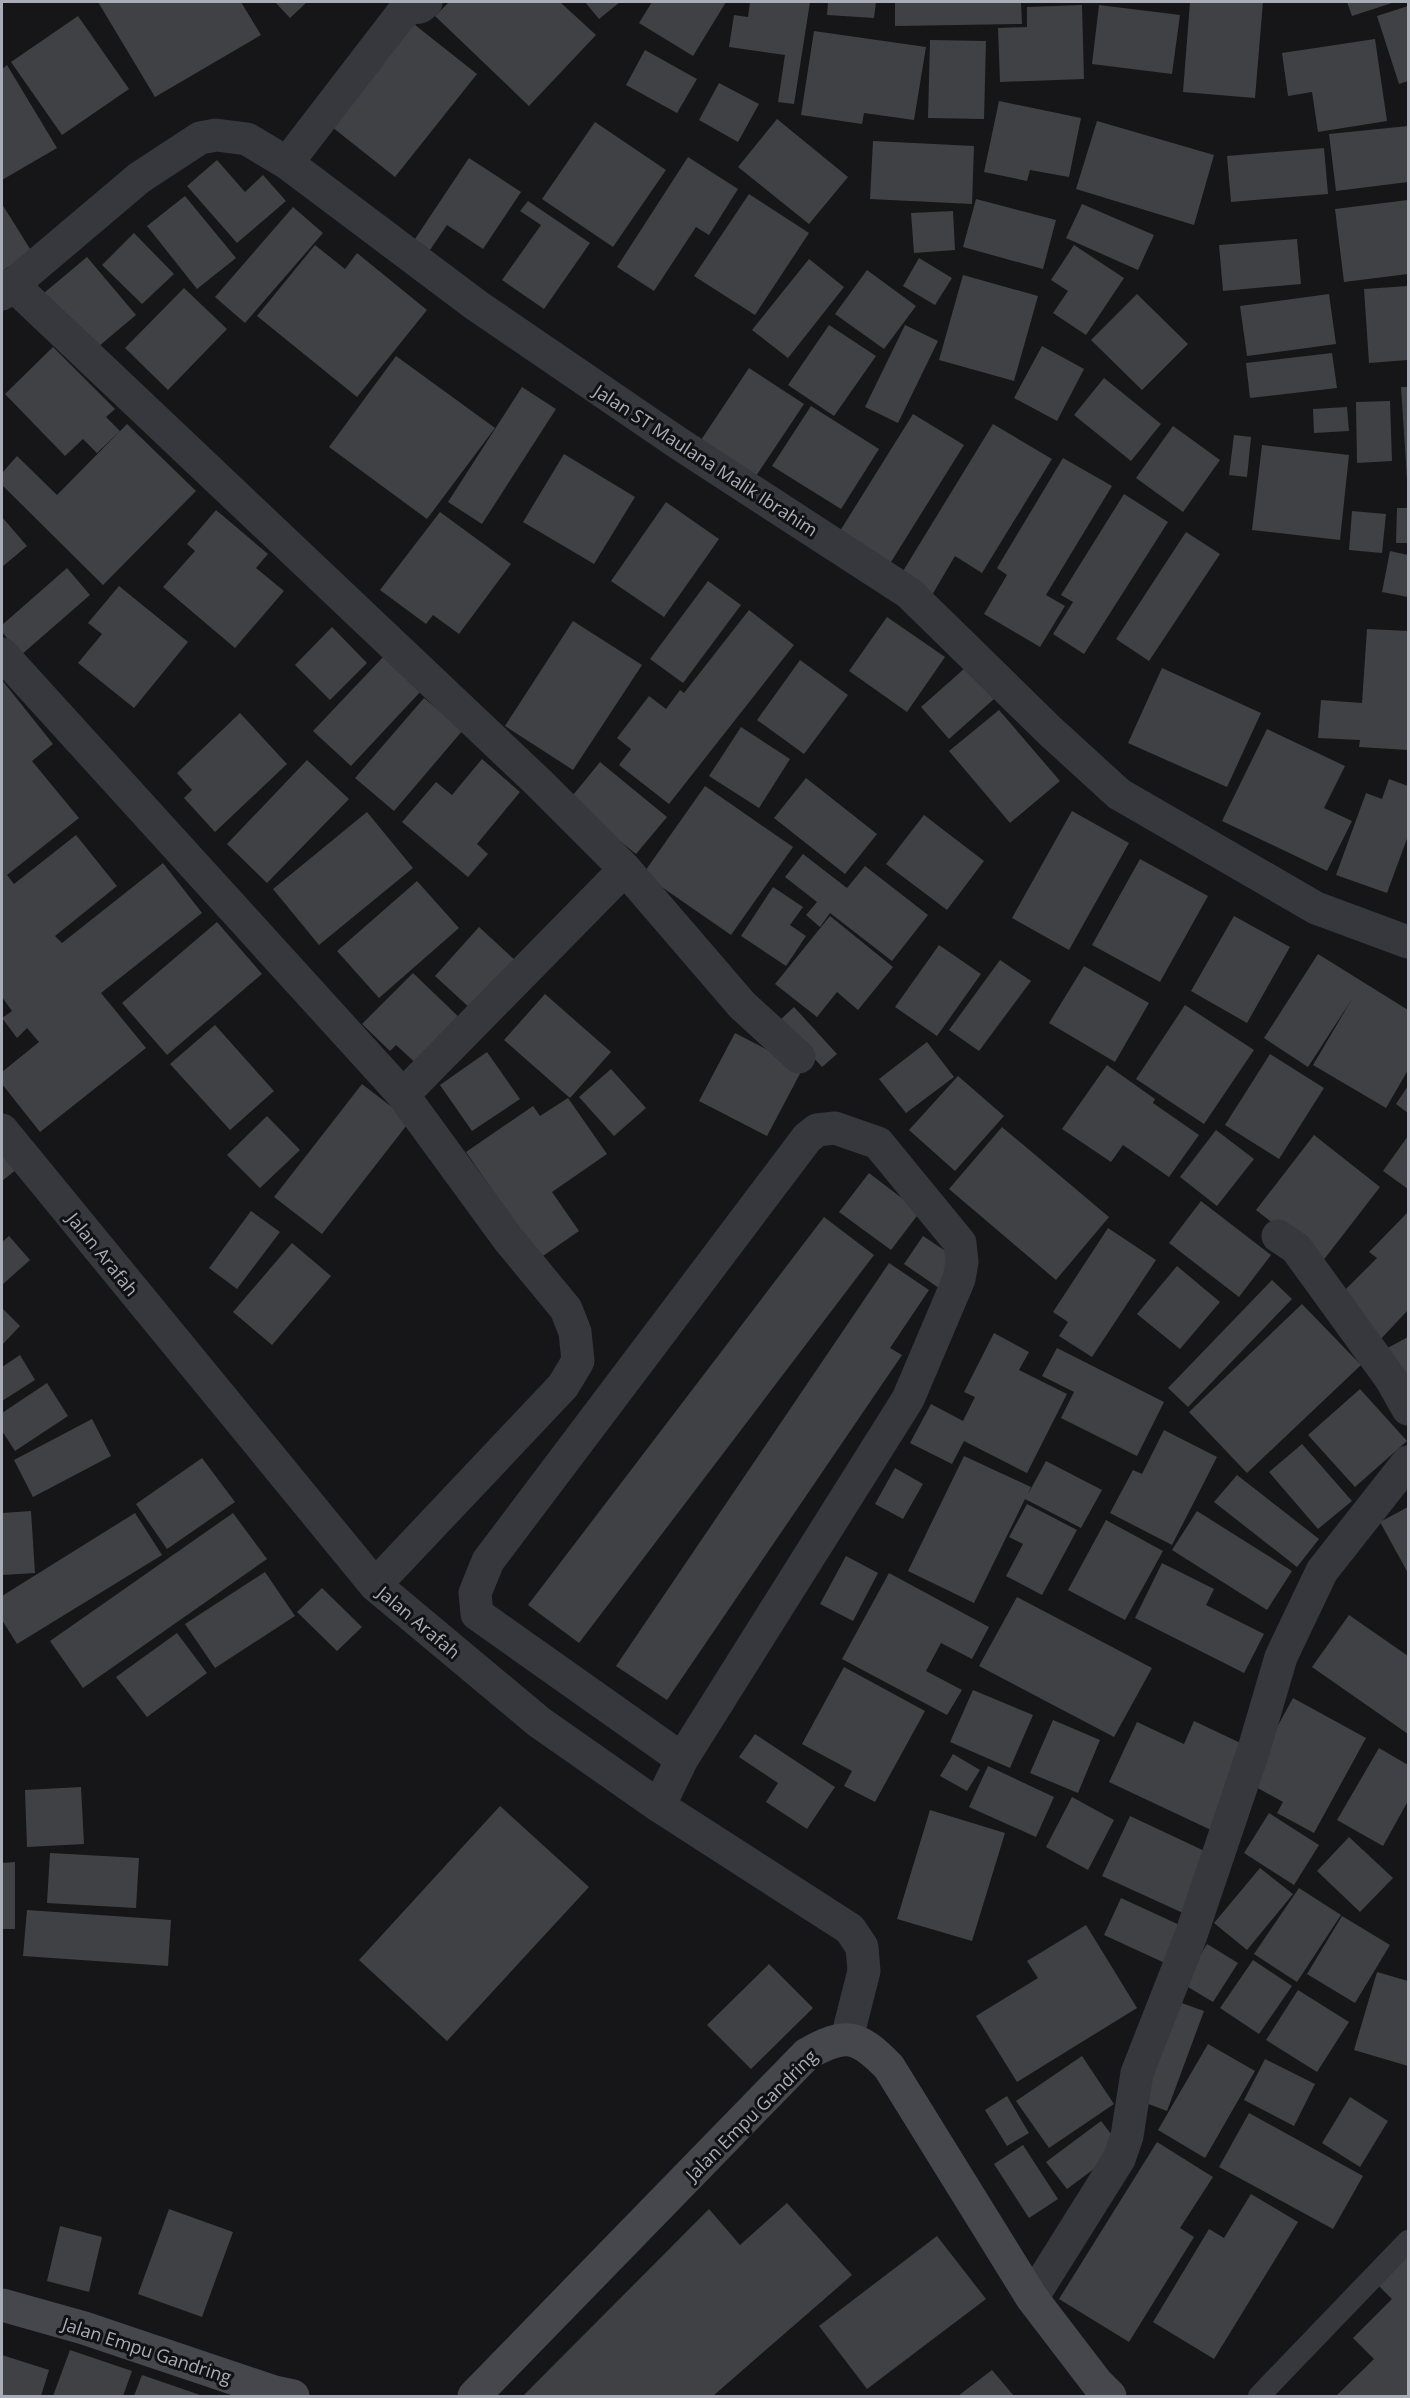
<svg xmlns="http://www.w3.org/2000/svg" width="1410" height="2398" font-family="'Open Sans',sans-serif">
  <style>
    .building { fill: #404145 }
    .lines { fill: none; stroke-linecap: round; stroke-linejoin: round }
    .lane { stroke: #37383d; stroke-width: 22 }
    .street { stroke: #37383d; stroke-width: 33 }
    .secondary { stroke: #45474d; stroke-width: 33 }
    .labels { text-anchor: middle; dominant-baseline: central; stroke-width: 6; stroke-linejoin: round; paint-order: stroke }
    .street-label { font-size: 18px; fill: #a8adb8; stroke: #111113 }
  </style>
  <rect width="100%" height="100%" fill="#161618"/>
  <!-- building -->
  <path class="building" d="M98,2H241L261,35L155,97Z
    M275,2H307L290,18Z
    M449,2H560L596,35L529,106L435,16Z
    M585,2H620L599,19Z
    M652,2H726L693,56L639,23Z
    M750,2H810L794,104L778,102L785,55L729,47L734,15L748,17Z
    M828,2H876L874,18L827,15Z
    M895,2H1021L1022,24L895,26Z
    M1190,2H1263L1255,98L1183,92Z
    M1347,2H1395L1352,16Z
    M1082,5L1084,79L1000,82L998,28L1027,27V7Z
    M1099,5L1180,15L1172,74L1092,64Z
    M1408,6V81L1399,84L1377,16Z
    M78,16L129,89L62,135L11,62Z
    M410,21L477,74L395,177L327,123Z
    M814,31L926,47L914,120L864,113L862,124L801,115Z
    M1375,39L1387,121L1318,132L1312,92L1288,96L1282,53Z
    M930,40L986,41L984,119L928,118Z
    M645,50L697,79L677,113L626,85Z
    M7,65L57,148L2,180V69Z
    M719,83L759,104L738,142L699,120Z
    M999,101L1081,118L1069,177L1030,170L1027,181L984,172Z
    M777,119L848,177L809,224L738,167Z
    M1097,121L1214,155L1194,225L1076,189Z
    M595,122L666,170L613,247L542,199Z
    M1408,126V182L1336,191L1329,134Z
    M873,141L974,146L972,204L870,199Z
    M1324,148L1328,194L1231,202L1227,156Z
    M688,157L738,189L709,235L696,227L654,291L617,267Z
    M469,158L521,192L483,249L447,225L430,250L415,239Z
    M217,160L245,192L263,175L286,201L237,243L187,186Z
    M749,194L809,233L755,315L694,276Z
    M185,196L236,258L197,289L147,226Z
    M976,199L1056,220L1043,269L963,247Z
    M1408,200V274L1344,282L1335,209Z
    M528,201L590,243L544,309L502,280L541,225L520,211Z
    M2,204L32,252L2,271Z
    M1082,204L1154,235L1138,270L1066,238Z
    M293,207L323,233L245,323L215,297Z
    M953,211L955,250L914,253L911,213Z
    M134,233L174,274L142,304L102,265Z
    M1297,239L1301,284L1223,291L1219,245Z
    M315,245L345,269L357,253L427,310L357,397L257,316Z
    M1074,245L1124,278L1086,335L1053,313L1068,291L1051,280Z
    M87,257L136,315L93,351L44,293Z
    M919,258L952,278L935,305L903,286Z
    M809,259L844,287L788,358L752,330Z
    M867,270L916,306L884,349L835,314Z
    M963,275L1038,296L1014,381L939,360Z
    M1408,286V360L1369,363L1364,289Z
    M184,288L227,329L168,390L125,348Z
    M1137,294L1188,344L1142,390L1091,340Z
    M1329,294L1336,344L1247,356L1240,306Z
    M829,325L876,356L834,416L788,385Z
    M905,325L938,341L898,423L865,407Z
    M1042,346L1084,369L1057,421L1014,398Z
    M53,347L115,409L106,417L120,431L97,453L83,439L65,456L5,394Z
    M1332,353L1337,388L1250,398L1246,363Z
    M396,356L495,428L427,519L329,447Z
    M749,368L804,404L752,482L697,446Z
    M1104,378L1161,424L1131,461L1074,415Z
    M522,387L556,409L482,524L448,502Z
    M1401,387H1408V479H1407Z
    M1390,401L1392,461L1357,463L1356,402Z
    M811,406L879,449L841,509L772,466Z
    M1347,407L1349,431L1314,433L1313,409Z
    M913,414L964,445L886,570L835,539Z
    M127,424L196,491L103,585L2,485V473L17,456L57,495Z
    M993,424L1052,459L982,573L955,556L932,595L900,576Z
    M1173,426L1220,460L1183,512L1136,478Z
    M1234,435L1251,437L1247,477L1229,475Z
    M1262,445L1349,455L1340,540L1252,530Z
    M564,454L635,497L594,564L523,522Z
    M1063,458L1112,486L1046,595L1065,606L1040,647L984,614L1007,575L997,568Z
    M1124,494L1168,522L1084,654L1053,634L1073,602L1061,595Z
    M666,502L719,539L664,617L611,581Z
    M1397,508H1408V543H1396Z
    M216,510L268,554L256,568L284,591L235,648L163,587L195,551L187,544Z
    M1352,511L1386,514L1382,553L1349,550Z
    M440,512L511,564L459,634L433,615L426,624L380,590Z
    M2,517L27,546L2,567Z
    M1186,532L1220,554L1149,661L1116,639Z
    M1390,551L1408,555V597L1382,592Z
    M67,568L90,595L21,655L2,632V625Z
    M708,581L741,605L683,683L650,659Z
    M119,586L188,642L134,708L78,663L102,634L88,623Z
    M749,610L794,645L669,804L619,765L631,749L617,738L649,696L666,709L680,690L684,693Z
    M887,617L945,657L907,712L849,671Z
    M573,621L642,665L573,770L505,726Z
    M332,627L367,663L330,700L295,665Z
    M1367,629L1408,631V750L1359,747L1360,740L1318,738L1321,700L1362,703Z
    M384,656L422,690L351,766L313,731Z
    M800,660L848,695L804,754L757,720Z
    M965,668L994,699L949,739L921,707Z
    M1162,668L1261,713L1227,787L1128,743Z
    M2,680L53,744L32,761L79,818L7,875L14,884L76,835L117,886L55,936L62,943L163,863L202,913L101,993L146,1048L40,1132L2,1084V1072L39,1042L27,1028L17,1038L2,1018L12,1011L2,997Z
    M424,698L463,730L394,811L355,778Z
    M999,710L1060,781L1010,823L949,751Z
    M240,713L287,764L215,832L184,798L192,790L177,773Z
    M741,727L790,759L759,808L709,776Z
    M1267,729L1345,766L1324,808L1352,821L1327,871L1222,821Z
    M482,759L520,792L477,844L488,854L468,877L402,822L436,782L452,795Z
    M307,760L349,799L267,883L227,844Z
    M600,762L667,817L636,854L569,800Z
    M806,778L877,834L845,874L774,818Z
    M1389,779L1408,786V836L1387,893L1336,875L1366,793L1382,799Z
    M705,786L793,847L731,935L643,874Z
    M1072,811L1129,843L1069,950L1012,918Z
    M367,812L413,868L319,945L273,889Z
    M924,815L984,861L947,910L886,864Z
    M803,854L847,888L865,866L928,915L892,961L830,913L820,927L806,915L817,902L785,877Z
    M1140,859L1208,896L1160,982L1092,945Z
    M417,881L459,928L379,998L337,951Z
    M773,887L803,907L790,925L806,936L786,966L741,936Z
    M830,916L893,967L858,1010L837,992L817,1017L775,984Z
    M1234,916L1290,947L1247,1023L1191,991Z
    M217,922L262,974L167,1055L122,1003Z
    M479,927L517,962L472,1010L435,976Z
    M939,945L981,974L937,1036L895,1007Z
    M1318,954L1408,1010V1070L1386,1108L1313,1065L1352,999L1308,1067L1264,1038Z
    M1000,960L1031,981L979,1051L949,1030Z
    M1084,966L1149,1003L1115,1062L1049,1023Z
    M413,973L464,1022L420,1067L396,1045L390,1051L362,1024Z
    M545,994L611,1052L570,1098L504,1040Z
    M1185,1005L1254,1050L1204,1124L1136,1079Z
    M794,1007L837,1054L822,1067L780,1020Z
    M215,1025L274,1091L230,1130L170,1064Z
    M735,1033L803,1068L767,1136L699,1101Z
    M927,1042L954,1077L906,1113L879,1079Z
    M487,1052L520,1099L472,1131L440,1085Z
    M1270,1054L1324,1088L1279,1159L1225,1125Z
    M1107,1065L1155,1099L1153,1103L1199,1135L1169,1177L1123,1145L1111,1162L1062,1129Z
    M611,1069L646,1108L614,1136L579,1097Z
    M958,1076L1004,1116L955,1171L909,1130Z
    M362,1084L410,1121L322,1234L274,1197Z
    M1408,1086V1113L1396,1104Z
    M568,1098L607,1154L552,1192L579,1231L540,1258L466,1152L533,1106L540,1116Z
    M267,1116L300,1150L260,1188L227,1155Z
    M1002,1127L1109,1217L1056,1280L949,1189Z
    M1216,1130L1254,1159L1217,1206L1180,1177Z
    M1314,1135L1380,1187L1322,1262L1256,1210Z
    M1408,1136V1189L1383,1171Z
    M2,1151L17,1169L2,1181Z
    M869,1173L920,1212L891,1250L839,1212Z
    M1201,1201L1271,1255L1239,1297L1169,1243Z
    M251,1211L280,1232L237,1289L209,1268Z
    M1408,1212V1310L1379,1341L1336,1299L1377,1258L1369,1252Z
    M824,1217L874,1255L579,1643L528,1605Z
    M1108,1228L1156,1260L1092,1357L1059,1336L1068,1322L1053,1312Z
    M9,1236L30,1260L2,1285V1242Z
    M923,1236L959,1260L939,1288L904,1264Z
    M292,1243L331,1276L272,1345L233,1312Z
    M889,1263L929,1290L890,1348L902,1355L667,1700L616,1666Z
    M1177,1266L1220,1302L1180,1349L1137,1314Z
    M1272,1280L1292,1299L1188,1407L1168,1388Z
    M1302,1304L1361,1365L1247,1473L1189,1412Z
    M2,1308L20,1326L2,1345Z
    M994,1333L1029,1352L1019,1370L1067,1394L1027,1473L964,1441L952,1464L910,1443L931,1404L963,1421L975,1397L964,1392Z
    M1408,1337V1400L1382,1351Z
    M1057,1348L1164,1402L1137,1456L1061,1418L1074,1392L1042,1376Z
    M20,1355L35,1380L2,1401V1367Z
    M47,1383L68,1416L15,1451L2,1431V1413Z
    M1360,1389L1407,1441L1355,1487L1308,1435Z
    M92,1419L111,1456L33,1497L14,1460Z
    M1164,1430L1217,1457L1172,1545L1110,1513L1133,1470L1142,1474Z
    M1302,1444L1352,1501L1318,1529L1269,1472Z
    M964,1456L1031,1487L1028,1494L1046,1461L1102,1490L1081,1528L1025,1499L974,1603L908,1571Z
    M202,1458L235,1502L167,1549L136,1504Z
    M895,1468L923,1484L903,1519L875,1504Z
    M1237,1475L1319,1539L1297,1567L1214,1502Z
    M1027,1504L1077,1530L1042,1595L1006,1576L1023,1544L1009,1537Z
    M1408,1507V1573L1380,1522Z
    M31,1511L35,1573L2,1575V1513Z
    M1197,1511L1292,1571L1267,1610L1172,1550Z
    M135,1513L162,1555L17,1644L2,1620V1596Z
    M233,1513L267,1559L83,1688L50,1641Z
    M1106,1520L1163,1551L1125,1620L1068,1590Z
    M846,1556L878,1573L853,1621L820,1604Z
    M1162,1563L1214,1589L1206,1605L1264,1634L1244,1673L1135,1618Z
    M265,1572L295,1616L215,1668L185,1624Z
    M889,1573L989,1627L972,1659L941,1643L926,1671L962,1690L947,1715L842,1659Z
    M322,1588L362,1627L337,1651L297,1612Z
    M1017,1597L1152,1668L1114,1737L979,1666Z
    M1349,1615L1408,1656V1734L1312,1667Z
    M177,1633L207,1673L147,1717L116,1677Z
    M844,1667L925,1711L875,1802L844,1786L852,1771L802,1744Z
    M973,1690L1033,1715L1010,1768L950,1742Z
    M1293,1698L1366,1738L1314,1833L1277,1813L1283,1802L1247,1782Z
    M1053,1720L1100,1740L1078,1793L1030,1773Z
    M1194,1721L1249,1747L1211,1830L1109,1782L1137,1722L1184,1744Z
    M755,1734L835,1787L807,1829L766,1802L778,1783L739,1757Z
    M1379,1748L1408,1765V1801L1383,1846L1337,1820Z
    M953,1754L980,1770L967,1791L940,1776Z
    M988,1766L1054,1797L1036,1837L969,1807Z
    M81,1787L84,1844L27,1847L25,1790Z
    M1072,1797L1114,1820L1088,1870L1046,1847Z
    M500,1806L589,1887L447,2041L359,1960Z
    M930,1810L1005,1833L972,1941L897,1919Z
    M1269,1813L1319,1845L1294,1885L1244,1853Z
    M1130,1816L1211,1854L1183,1913L1102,1876Z
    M1349,1837L1393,1878L1360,1912L1317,1871Z
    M50,1853L139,1858L136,1908L47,1903Z
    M15,1862V1929H2V1863Z
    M1260,1868L1293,1894L1247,1950L1214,1923Z
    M1299,1888L1341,1915L1297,1982L1254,1954Z
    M1121,1898L1184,1927L1167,1964L1104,1935Z
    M27,1910L171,1920L168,1966L23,1956Z
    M1342,1916L1390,1945L1355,2003L1307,1974Z
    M1086,1925L1137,2008L1017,2082L976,2016L1038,1978L1027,1961Z
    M1207,1944L1238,1963L1213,2002L1183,1984Z
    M1253,1960L1292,1986L1259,2034L1220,2008Z
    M769,1964L813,2008L751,2069L707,2025Z
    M1377,1972L1408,1981V2066L1354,2050Z
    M1298,1990L1349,2022L1317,2072L1266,2040Z
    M1176,2001L1204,2011L1167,2111L1138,2100Z
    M1208,2044L1255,2071L1205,2158L1158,2130Z
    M1082,2056L1114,2104L1049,2148L1016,2101Z
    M1265,2059L1315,2084L1294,2126L1244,2100Z
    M1007,2096L1029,2133L1007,2146L985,2110Z
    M1350,2097L1388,2121L1360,2167L1322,2143Z
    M1249,2113L1363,2176L1333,2229L1219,2167Z
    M1101,2121L1122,2148L1067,2189L1046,2162Z
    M1157,2142L1213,2177L1180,2228L1194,2237L1129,2342L1059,2299Z
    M1023,2145L1058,2199L1029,2218L994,2164Z
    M1251,2194L1298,2222L1214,2359L1153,2322L1209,2229L1224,2238Z
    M787,2203L852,2275L713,2396H523L709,2209L740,2245Z
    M169,2209L233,2232L202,2317L138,2294Z
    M60,2226L102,2237L89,2292L47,2281Z
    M937,2236L986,2299L867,2389L819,2326Z
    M1408,2249V2396H1336L1374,2359L1353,2338L1392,2299L1375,2282Z
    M70,2350L132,2371L123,2396H53Z
    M2,2355L49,2370L41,2396H2Z
    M992,2370L1014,2396H958Z
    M142,2375L203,2396H134Z"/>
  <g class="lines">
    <!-- lane -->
    <path class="lane" d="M1259,2396L1408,2241"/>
    <!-- street -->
    <path class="street" d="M287,163L400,16L410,8L420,7L426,2
      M12,284L539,783L625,869L742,1005L799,1057
      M2,294L139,178L200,138L216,135L247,139L287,163L476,305L678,443L909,593L1050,731L1119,794L1316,908L1408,942
      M2,654L403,1095L509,1240L566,1309L575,1332L578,1361L563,1386L375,1585
      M403,1095L625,869
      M2,1130L375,1585L539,1722L659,1806L850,1929L862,1947L864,1971L847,2038
      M1278,1236L1296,1248L1391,1379L1408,1409
      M659,1806L682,1759L908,1399L959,1279L962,1262L960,1243L878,1143L835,1128L817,1130L807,1138L488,1561L475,1593L477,1614L682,1759
      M1032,2298L1119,2159L1127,2136L1137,2073L1190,1938L1254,1749L1281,1657L1322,1571L1408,1462"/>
    <!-- secondary -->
    <path class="secondary" d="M2,2305L84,2328L274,2392L293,2396
      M474,2396L807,2054C846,2032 858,2035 889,2067L1032,2298L1097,2383L1110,2396"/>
  </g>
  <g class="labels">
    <!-- street labels -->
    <g class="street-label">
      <text transform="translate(706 460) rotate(33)">Jalan ST Maulana Malik Ibrahim</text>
      <text transform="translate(103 1254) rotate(51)">Jalan Arafah</text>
      <text transform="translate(419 1622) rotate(40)">Jalan Arafah</text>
      <text transform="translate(751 2115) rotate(-45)">Jalan Empu Gandring</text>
      <text transform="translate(147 2350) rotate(18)">Jalan Empu Gandring</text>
    </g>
  </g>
  <!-- border -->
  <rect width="1410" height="2398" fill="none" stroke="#a8adb8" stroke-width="6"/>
</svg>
